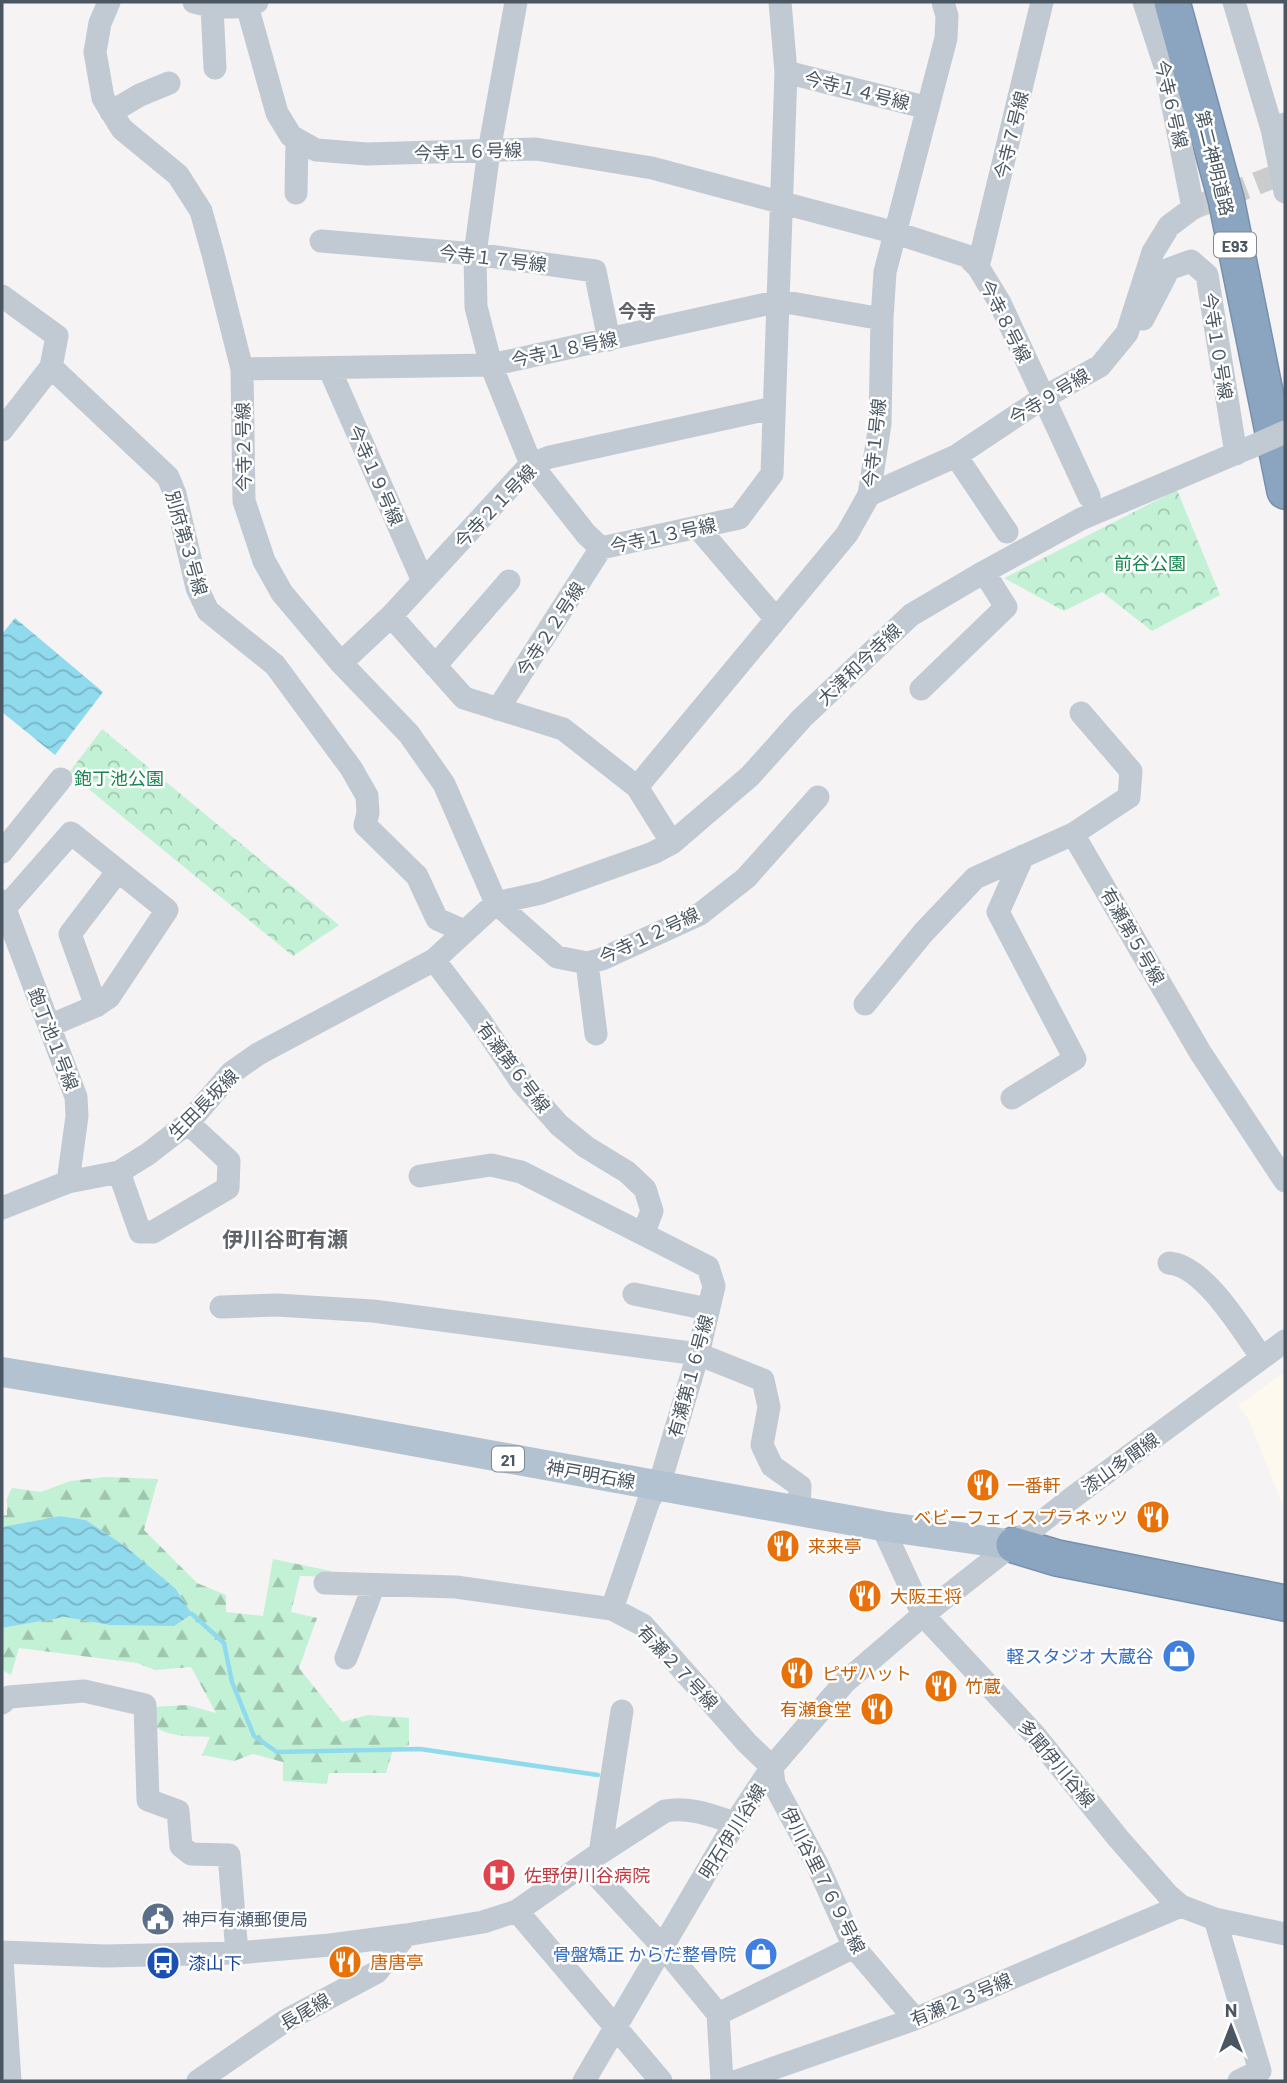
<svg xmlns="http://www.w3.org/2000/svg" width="1287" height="2083" font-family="Barlow,'Noto Sans JP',sans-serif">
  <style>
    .commercial { fill: #fdf9ef }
    .forest { fill: url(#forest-firs) }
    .park { fill: url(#park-crowns) }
    .water { fill: url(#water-waves) }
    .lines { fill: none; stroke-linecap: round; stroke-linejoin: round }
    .stream { stroke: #90daee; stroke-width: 4.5 }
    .minor-tunnel { stroke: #caccce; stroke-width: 23; stroke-dasharray: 23 11; stroke-linecap: butt }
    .highway-casing { stroke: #7690ad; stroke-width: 38 }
    .minor { stroke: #c1cad2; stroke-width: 23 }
    .major { stroke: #b3c2d1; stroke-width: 30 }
    .highway { stroke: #8ba5c1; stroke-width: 35 }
    .minor-bridge { stroke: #c1cad2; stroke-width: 23 }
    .labels { text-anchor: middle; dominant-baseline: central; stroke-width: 5; stroke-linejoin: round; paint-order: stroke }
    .shield { fill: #fff; stroke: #808990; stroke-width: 2 }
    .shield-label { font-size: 16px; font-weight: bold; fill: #4a5661 }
    .street-label { font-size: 18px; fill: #4a5661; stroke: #fff }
    .park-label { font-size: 18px; fill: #17864f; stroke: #fff }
    .food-label { font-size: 18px; fill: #c56008; stroke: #fff; text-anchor: start }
    .shop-label { font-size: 18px; fill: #366cbe; stroke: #fff; text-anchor: end }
    .health-label { font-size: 18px; fill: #be3a42; stroke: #fff; text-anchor: start }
    .service-label { font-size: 18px; fill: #4e5e75; stroke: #fff; text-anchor: start }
    .transit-label { font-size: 18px; fill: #164399; stroke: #fff; text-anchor: start }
    .neighbourhood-label { font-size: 19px; font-weight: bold; fill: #5f6368; stroke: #fff }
    .quarter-label { font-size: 21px; font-weight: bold; fill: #5f6368; stroke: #fff }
  </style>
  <defs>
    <pattern id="forest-firs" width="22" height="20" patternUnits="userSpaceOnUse" patternTransform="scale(1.75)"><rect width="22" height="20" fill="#c3f1d5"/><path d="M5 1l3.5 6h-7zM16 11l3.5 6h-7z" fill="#a0c6b0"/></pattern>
    <pattern id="park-crowns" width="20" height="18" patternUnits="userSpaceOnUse" patternTransform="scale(1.75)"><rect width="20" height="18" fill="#c3f1d5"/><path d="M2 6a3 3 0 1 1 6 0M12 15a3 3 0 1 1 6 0" fill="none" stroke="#a0c6b0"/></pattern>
    <pattern id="water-waves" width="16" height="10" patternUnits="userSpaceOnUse" patternTransform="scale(1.75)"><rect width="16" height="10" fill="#90daee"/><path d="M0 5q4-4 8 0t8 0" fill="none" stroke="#78b4c4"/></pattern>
  </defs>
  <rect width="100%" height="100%" fill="#f5f3f3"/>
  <!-- commercial -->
  <path class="commercial" d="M1285,1372V1511L1249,1420L1238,1405Z"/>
  <!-- forest -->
  <path class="forest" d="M106,1477L158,1479L144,1530L197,1583L226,1595V1612L263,1616L273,1559L331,1571L327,1577L300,1576L291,1612L317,1618L299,1668L342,1722L368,1715L409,1718V1746L393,1749L386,1773H329L327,1784L283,1781V1762L253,1754L234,1761L202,1755L210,1737C188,1736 168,1738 150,1723L152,1707L187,1705L216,1713L191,1667L155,1670L137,1663L19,1648L11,1675L2,1670V1628L65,1617L109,1625L192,1614L176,1589L125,1546L86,1520L60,1516L2,1527V1516L7,1515V1498L12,1488L41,1492L70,1481Z"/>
  <!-- park -->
  <path class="park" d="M1177,490L1220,595L1152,631L1102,592L1064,611L1004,578Z
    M102,729L339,925L293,956L69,773Z"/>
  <!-- water -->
  <path class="water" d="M15,618L103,692L55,755L2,712V634Z
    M60,1516L86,1520L125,1546L176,1589L192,1614L174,1626L109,1625L65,1617L2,1628V1527Z"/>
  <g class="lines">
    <!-- stream -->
    <path class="stream" d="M188,1613L192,1614L224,1643L232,1682L254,1736L277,1752L420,1749L598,1775"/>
    <!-- minor-tunnel -->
    <path class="minor-tunnel" d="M1193,208L1281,174"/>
    <defs>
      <path id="highway" d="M1172,2L1226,199L1285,491
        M1014,1545L1057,1558L1285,1603"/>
    </defs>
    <!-- highway casing -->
    <use href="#highway" class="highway-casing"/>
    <!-- minor -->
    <path class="minor" d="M109,2L100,23L95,52L103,98L122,129L178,175L201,211L213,254L242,369L244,501L264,561L282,593L341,663L409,734L444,784L496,903L557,957L587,963L602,959L700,914L746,878L818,797
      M194,2C214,8 237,9 257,2
      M246,2L277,113L291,136L316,150L367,154L536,149L652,168L896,233L967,256L978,267L1000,303L1089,496
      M516,2L489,151L475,254L476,307L491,365L531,464L586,534L601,548L739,518L772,474L786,72L780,2
      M1234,2L1272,129L1285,124
      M212,7L215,68
      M786,72L928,108
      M111,112L140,95L169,83
      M1272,129L1285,192
      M296,193L297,140
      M321,241L475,254L595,271L609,340
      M978,267L1042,2
      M2,296L57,336L51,367L168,477L175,494L197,588L208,611L275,665L351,768L367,796L368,813L365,825L417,876L437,919L464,931
      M1143,319L1169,269L1191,261L1207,275L1236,454
      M329,368L423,581
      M242,369L491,365L780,301L882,319
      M2,430L51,367
      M956,456L1007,532
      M869,495L956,456L1043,398L1100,366L1127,333L1153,252L1169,226L1193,208L1165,66L1144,2
      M698,528L776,619
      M391,616L464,698L563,729L637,787L672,843
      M341,663L391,616L531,464L550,457L773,408
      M435,666L509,581
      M921,689L1006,607L984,572
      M498,709L601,548
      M1081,713L1131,771L1129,797L1073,834L1200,1052L1285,1181
      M637,787L847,534L869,495L880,424L882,319L885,272L946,38L947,16L943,2
      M2,852L61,779
      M2,901L76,1097L77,1116L68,1182
      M5,908L71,833L167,910L109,997L96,1006L49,1026
      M434,960L479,1019L522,1083L559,1125L586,1147L627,1172L645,1189L652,1211L643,1234L708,1267L714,1286L698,1354L659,1486L649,1500L612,1609L643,1625L747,1743L772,1767L774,1784L817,1864L854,1947L915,2019
      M587,963L596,1034
      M865,1004L923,933L975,878L1073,834
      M96,1006L70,934L118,871
      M1012,1098L1075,1059L998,912L1023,856
      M119,1172L140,1232H153L228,1188L229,1161L188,1123
      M420,1176L491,1165L521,1172L643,1234
      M2,1208L68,1182L119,1172L148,1154L188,1123L231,1073L258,1054L434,960L496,903L541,893L653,853L672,843L750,776L802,718L911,615L984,572L1081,519L1251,447
      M1169,1263C1205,1266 1242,1330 1262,1358
      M634,1294L708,1309
      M221,1307L277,1305L373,1311L698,1354L763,1380L769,1407L762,1445L772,1466L800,1486L799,1511
      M882,1526L923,1615L1034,1734L1118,1838L1168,1895L1181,1906L1215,1919L1285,1934
      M325,1583L456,1587L612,1609
      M346,1658L374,1585
      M2,1703L9,1697L84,1691L145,1705L148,1800L178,1811L181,1846L191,1854L229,1855L237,1953
      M600,1853L622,1711
      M586,1864L663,1947L718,2014L722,2081
      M517,1911L661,2081
      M1215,1919L1260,2071L1239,2081
      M2,1952L105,1956L237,1953L330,1945L406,1935L483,1922L517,1911L600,1853L665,1811C689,1806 713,1816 735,1823
      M2,1959L10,2081
      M718,2014L854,1947
      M198,2081L285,2021L377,1972L406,1935
      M584,2081L735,1823L772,1767L845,1682L923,1615L1072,1498L1285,1341
      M737,2081L915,2019L1181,1906"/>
    <!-- major -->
    <path class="major" d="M2,1372L335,1427L882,1526L1014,1545"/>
    <!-- highway -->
    <use href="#highway" class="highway"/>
    <!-- minor-bridge -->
    <path class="minor-bridge" d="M1251,447L1285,432"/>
  </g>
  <!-- icons -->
  <defs>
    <symbol id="restaurant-disc" viewBox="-11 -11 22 22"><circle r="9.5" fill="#e8710a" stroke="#fff"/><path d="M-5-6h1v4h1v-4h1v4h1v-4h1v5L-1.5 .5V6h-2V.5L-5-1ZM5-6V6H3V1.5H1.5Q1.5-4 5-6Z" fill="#fff"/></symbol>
    <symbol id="shop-disc" viewBox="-11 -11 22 22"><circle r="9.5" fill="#3f7fe0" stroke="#fff"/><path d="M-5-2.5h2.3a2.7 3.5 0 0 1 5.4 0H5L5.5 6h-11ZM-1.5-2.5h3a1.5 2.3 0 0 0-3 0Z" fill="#fff"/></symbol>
    <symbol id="hospital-disc" viewBox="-11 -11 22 22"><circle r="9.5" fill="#e0444e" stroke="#fff"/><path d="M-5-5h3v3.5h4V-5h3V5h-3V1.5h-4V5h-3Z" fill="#fff"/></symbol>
    <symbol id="civic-disc" viewBox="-11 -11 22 22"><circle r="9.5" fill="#5c6f8a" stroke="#fff"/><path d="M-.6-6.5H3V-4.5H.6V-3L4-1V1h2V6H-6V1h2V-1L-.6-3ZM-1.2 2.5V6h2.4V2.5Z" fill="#fff"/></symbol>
    <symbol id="bus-disc" viewBox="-11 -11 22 22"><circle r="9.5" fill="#1a4fb4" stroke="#fff"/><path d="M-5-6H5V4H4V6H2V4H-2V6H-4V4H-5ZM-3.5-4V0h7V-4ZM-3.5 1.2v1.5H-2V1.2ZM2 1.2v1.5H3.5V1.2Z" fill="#fff"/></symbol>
  </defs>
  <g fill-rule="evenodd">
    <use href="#restaurant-disc" x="964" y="1466" width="38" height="38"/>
    <use href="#restaurant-disc" x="1134" y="1498" width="38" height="38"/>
    <use href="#restaurant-disc" x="764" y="1527" width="38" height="38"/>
    <use href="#restaurant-disc" x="846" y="1577" width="38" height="38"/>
    <use href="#shop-disc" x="1160" y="1637" width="38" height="38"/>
    <use href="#restaurant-disc" x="778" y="1654" width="38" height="38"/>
    <use href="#restaurant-disc" x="922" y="1667" width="38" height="38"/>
    <use href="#restaurant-disc" x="858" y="1690" width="38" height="38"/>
    <use href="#hospital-disc" x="480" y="1856" width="38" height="38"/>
    <use href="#civic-disc" x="139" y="1900" width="38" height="38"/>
    <use href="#shop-disc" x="742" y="1935" width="38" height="38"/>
    <use href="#restaurant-disc" x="326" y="1943" width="38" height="38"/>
    <use href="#bus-disc" x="144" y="1944" width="38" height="38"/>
  </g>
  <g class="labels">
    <!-- shield labels -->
    <g class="shield">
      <rect x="1214" y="232.5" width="42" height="25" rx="5"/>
      <rect x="492" y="1446.5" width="32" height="25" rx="5"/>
    </g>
    <g class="shield-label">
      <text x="1235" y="245">E93</text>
      <text x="508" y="1459">21</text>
    </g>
    <!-- street labels -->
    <g class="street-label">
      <text transform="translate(857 90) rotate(14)">今寺１４号線</text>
      <text transform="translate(1172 104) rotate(77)">今寺６号線</text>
      <text transform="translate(1011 135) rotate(-76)">今寺７号線</text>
      <text transform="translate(468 151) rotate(-2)">今寺１６号線</text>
      <text transform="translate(1215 163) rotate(76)">第二神明道路</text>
      <text transform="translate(493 258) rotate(7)">今寺１７号線</text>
      <text transform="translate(1006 321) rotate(63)">今寺８号線</text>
      <text transform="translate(1218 346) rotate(81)">今寺１０号線</text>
      <text transform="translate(564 349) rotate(-12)">今寺１８号線</text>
      <text transform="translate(1049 396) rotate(-31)">今寺９号線</text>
      <text transform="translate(874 443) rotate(-84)">今寺１号線</text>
      <text transform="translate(243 447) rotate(-91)">今寺２号線</text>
      <text transform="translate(376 475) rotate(66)">今寺１９号線</text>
      <text transform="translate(495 506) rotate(-46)">今寺２１号線</text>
      <text transform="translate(663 535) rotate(-12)">今寺１３号線</text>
      <text transform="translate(187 543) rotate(74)">別府第３号線</text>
      <text transform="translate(550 629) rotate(-57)">今寺２２号線</text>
      <text transform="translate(859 664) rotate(-44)">大津和今寺線</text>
      <text transform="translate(649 935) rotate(-25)">今寺１２号線</text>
      <text transform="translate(1133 936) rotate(60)">有瀬第５号線</text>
      <text transform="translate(54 1039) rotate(69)">鉋丁池１号線</text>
      <text transform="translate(514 1067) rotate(53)">有瀬第６号線</text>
      <text transform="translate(203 1104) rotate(-45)">生田長坂線</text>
      <text transform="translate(690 1376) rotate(-75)">有瀬第１６号線</text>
      <text transform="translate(1120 1463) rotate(-36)">漆山多聞線</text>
      <text transform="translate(591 1474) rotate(10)">神戸明石線</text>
      <text transform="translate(678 1667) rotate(47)">有瀬２７号線</text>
      <text transform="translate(1057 1763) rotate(50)">多聞伊川谷線</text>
      <text transform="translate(732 1831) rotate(-58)">明石伊川谷線</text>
      <text transform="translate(824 1880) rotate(63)">伊川谷里７６９号線</text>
      <text transform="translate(961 1999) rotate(-23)">有瀬２３号線</text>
      <text transform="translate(305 2011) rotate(-30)">長尾線</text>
    </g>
    <!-- park labels -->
    <g class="park-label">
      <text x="1150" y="563">前谷公園</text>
      <text x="119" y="778">鉋丁池公園</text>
    </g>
    <!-- food labels -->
    <g class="food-label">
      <text x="1007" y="1485">一番軒</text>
      <text x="1128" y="1517" text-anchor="end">ベビーフェイスプラネッツ</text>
      <text x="808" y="1546">来来亭</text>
      <text x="890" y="1596">大阪王将</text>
      <text x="822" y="1673">ピザハット</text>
      <text x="965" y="1686">竹蔵</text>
      <text x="852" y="1709" text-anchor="end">有瀬食堂</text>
      <text x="370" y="1962">唐唐亭</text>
    </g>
    <!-- shop labels -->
    <g class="shop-label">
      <text x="1154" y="1656">軽スタジオ 大蔵谷</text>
      <text x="736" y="1954">骨盤矯正 からだ整骨院</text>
    </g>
    <!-- health labels -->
    <g class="health-label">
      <text x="524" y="1875">佐野伊川谷病院</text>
    </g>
    <!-- service labels -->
    <g class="service-label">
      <text x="182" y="1919">神戸有瀬郵便局</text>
    </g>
    <!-- transit labels -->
    <g class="transit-label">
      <text x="188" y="1963">漆山下</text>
    </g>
    <!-- neighbourhood labels -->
    <g class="neighbourhood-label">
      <text x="637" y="310">今寺</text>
    </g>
    <!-- quarter labels -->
    <g class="quarter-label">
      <text x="285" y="1238">伊川谷町有瀬</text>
    </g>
  </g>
  <!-- border -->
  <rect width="1287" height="2083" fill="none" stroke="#4a5661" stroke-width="7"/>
  <!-- north arrow -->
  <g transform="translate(1231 2027)" stroke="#ffffff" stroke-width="5" paint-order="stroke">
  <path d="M0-5L12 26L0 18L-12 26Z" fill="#4a5661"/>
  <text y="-10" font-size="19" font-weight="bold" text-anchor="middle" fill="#4a5661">N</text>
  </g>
</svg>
